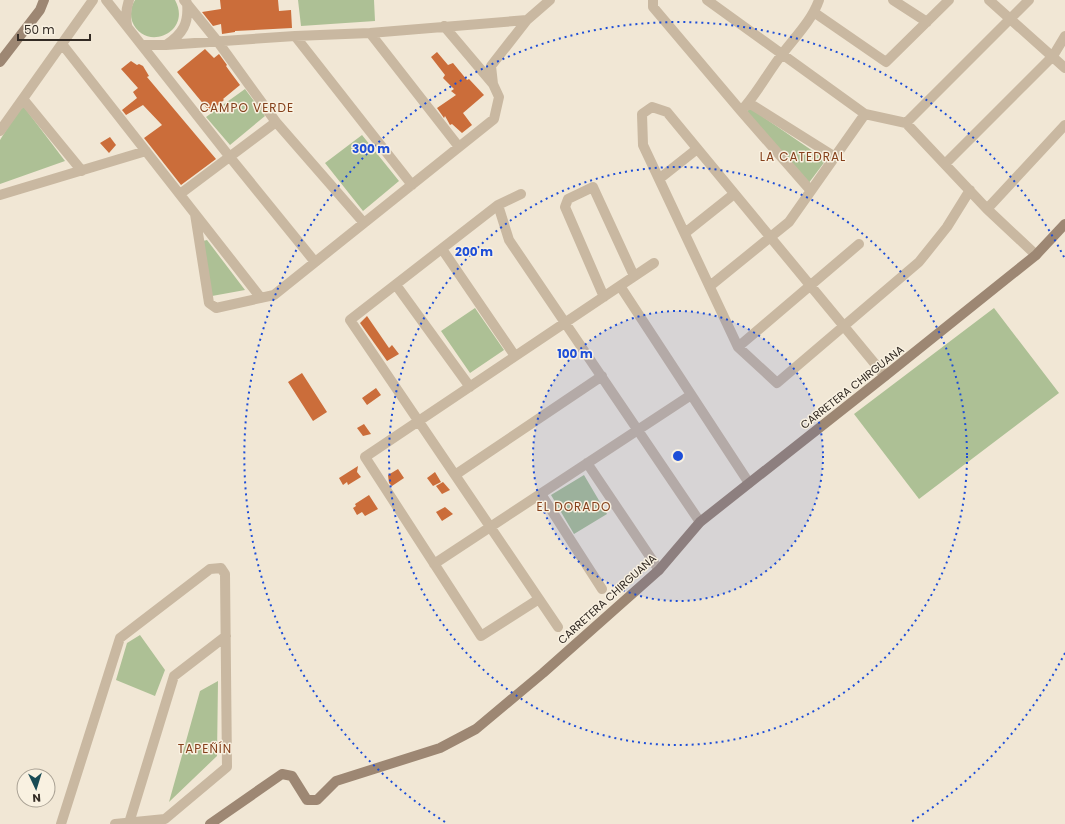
<svg xmlns="http://www.w3.org/2000/svg" width="1065" height="824" font-family="Poppins,sans-serif">
  <style>
    .green { fill: #adc095 }
    .building { fill: #cb6d3a }
    .lines { fill: none; stroke-linecap: round; stroke-linejoin: round }
    .street { stroke: #c9b8a1; stroke-width: 10 }
    .secondary { stroke: #9d8773; stroke-width: 10 }
    .ring { fill: none; stroke: #1d4ed8; stroke-width: 2; stroke-dasharray: 2 4 }
    .labels { text-anchor: middle; dominant-baseline: central; stroke-width: 3; stroke-linejoin: round; paint-order: stroke }
    .street-label { font-size: 11px; fill: #332b24; stroke: #f9f1e1 }
    .neighbourhood-label { font-size: 12px; letter-spacing: 1px; fill: #85401b; stroke: #f9f1e1 }
    .centre { fill: #1d4ed8; stroke: #f9f1e1; stroke-width: 2 }
    .ring-label { font-size: 12px; text-anchor: middle; font-weight: bold; fill: #1d4ed8; stroke: #f9f1e1; stroke-width: 3; stroke-linejoin: round; paint-order: stroke }
  </style>
  <rect width="100%" height="100%" fill="#f1e7d5"/>
  <!-- green -->
  <path class="green" d="M135,0H175C193,33 144,53 132,21C130,14 131,6 135,0Z
    M298,0H374L375,21L301,26Z
    M245,89L265,116L230,145L206,117Z
    M24,107L65,161L0,184V140L18,111Z
    M750,108L826,160L808,184L746,113Z
    M362,135L399,181L363,211L325,163Z
    M207,240L245,290L212,296L203,241Z
    M475,308L504,350L470,373L441,331Z
    M994,308L1059,393L919,499L854,414Z
    M584,475L607,514L574,534L551,495Z
    M140,635L165,670L155,696L116,680L127,643Z
    M218,681L217,756L169,802L200,691Z"/>
  <!-- building -->
  <path class="building" d="M220,0H278L279,11L291,10L292,28L235,31V32L222,34L221,24L213,26L202,12L221,9Z
    M205,49L214,58L219,54L227,65L226,66L231,73L240,85L223,99L224,100L210,112L177,72Z
    M437,52L448,65L453,63L467,80L469,79L484,95L463,113L472,125L462,133L452,124L450,125L445,116L444,118L437,108L456,95L451,91L454,89L443,78L445,75L431,57Z
    M131,61L137,65L139,64L143,66L149,76L147,77L216,159L181,185L144,138L162,125L143,105L126,115L122,110L137,98L133,92L138,88L121,69Z
    M110,137L116,145L109,153L100,143Z
    M367,316L389,348L392,345L399,354L387,361L360,323Z
    M302,373L327,412L313,421L288,382Z
    M376,388L381,395L367,405L362,398Z
    M364,424L371,434L363,436L357,428Z
    M358,466L357,472L361,477L348,485L347,482L343,485L339,478Z
    M398,469L404,478L392,486L389,483L388,475Z
    M435,472L441,482L433,486L427,478Z
    M443,482L450,490L442,494L436,486Z
    M369,495L378,509L365,516L362,512L357,515L353,508L356,506L355,504Z
    M445,507L453,514L442,521L436,512Z"/>
  <g class="lines">
    <!-- street -->
    <path class="street" d="M106,0L229,156L315,262
      M184,0L218,42L276,122L364,223
      M653,0V7L741,111L811,191
      M707,0L865,114L906,123L987,209L1036,255
      M893,0L927,22
      M989,0L1065,68
      M815,13L886,62L949,0
      M127,25C125,16 126,9 129,0
      M444,26L493,84
      M370,33L459,147
      M295,36L412,185
      M62,44L261,298
      M142,45H166L295,36L370,33L527,20
      M166,45C183,34 189,23 187,3
      M23,99L82,171
      M749,103L835,157
      M741,111C757,94 768,72 783,53C796,36 812,20 819,0
      M906,123L1029,0
      M0,131L93,0
      M945,164L1053,56L1065,36
      M659,179L697,149
      M180,194L276,122
      M521,194L498,205L350,320L558,627
      M0,195L146,151
      M498,205L509,240L700,522
      M987,209L1065,125
      M195,214L209,303L216,308L274,295L494,119L499,97L493,84L491,66L527,20L550,0
      M685,233L734,194
      M442,249L515,356
      M396,285L470,387
      M620,286L749,483
      M710,286L789,222L865,114
      M604,297L565,207L568,199L593,187L634,276
      M738,347L859,244
      M885,376C812,288 739,200 667,112L652,107L642,114L643,145L738,347L777,383L919,262L947,227L970,190
      M587,463L659,570
      M455,475L602,376
      M541,494L602,589
      M434,564L691,395
      M539,599L481,636L365,457L654,263
      M129,823L174,676L226,636
      M61,824L120,638L210,569L221,568L225,574L227,767L165,819L115,824"/>
    <!-- secondary -->
    <path class="secondary" d="M0,62L40,10L44,0
      M210,824L282,774L292,776L307,800H317L336,781L440,748L476,729L543,673L659,570L700,522L885,376L1036,255L1065,224"/>
  </g>
  <!-- distance rings -->
  <circle cx="678" cy="456" r="145" fill="#1d4ed8" fill-opacity=".12"/>
  <g class="ring">
    <circle cx="678" cy="456" r="145"/>
    <circle cx="678" cy="456" r="289"/>
    <path d="M1065 653A434 434 0 0 1 911 822M445 822A434 434 0 1 1 1065 259"/>
  </g>
  <g class="labels">
    <!-- street labels -->
    <g class="street-label">
      <text transform="translate(852 387) rotate(-38)">CARRETERA CHIRGUANA</text>
      <text transform="translate(607 599) rotate(-42)">CARRETERA CHIRGUANA</text>
    </g>
    <!-- neighbourhood labels -->
    <g class="neighbourhood-label">
      <text x="247" y="107">CAMPO VERDE</text>
      <text x="803" y="156">LA CATEDRAL</text>
      <text x="574" y="506">EL DORADO</text>
      <text x="205" y="748">TAPEÑÍN</text>
    </g>
  </g>
  <circle cx="678" cy="456" r="6" class="centre"/>
  <g class="ring-label">
    <text x="371" y="153">300 m</text>
    <text x="474" y="256">200 m</text>
    <text x="575" y="358">100 m</text>
  </g>
  <!-- north arrow -->
  <g transform="translate(36 788) rotate(176)"><circle r="19" fill="#f9f1e1" stroke="#aaa295"/>
  <path d="M0-3L7 15L0 10L-7 15Z" fill="#194b55"/>
  <text y="-6" font-size="11" font-weight="bold" text-anchor="middle" fill="#332b24">N</text>
  </g>
  <!-- scale -->
  <path d="M18 34v6h72v-6" fill="none" stroke="#332b24" stroke-width="2"/>
  <text x="24" y="34" font-size="12" fill="#332b24" stroke="#f9f1e1" stroke-width="3" paint-order="stroke">50 m</text>
</svg>
